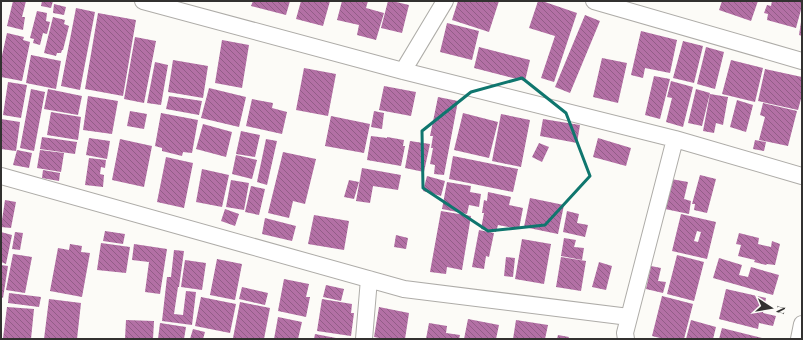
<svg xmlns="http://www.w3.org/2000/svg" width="803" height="340" font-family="'Playfair Display',serif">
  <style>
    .building { fill: url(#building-back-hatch); fill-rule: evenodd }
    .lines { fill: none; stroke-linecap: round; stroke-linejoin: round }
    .street-casing { stroke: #aeaca8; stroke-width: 18 }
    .street { stroke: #fff; stroke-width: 16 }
    .marked { fill: none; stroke: #0f766e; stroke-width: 3; stroke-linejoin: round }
  </style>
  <defs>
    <pattern id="building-back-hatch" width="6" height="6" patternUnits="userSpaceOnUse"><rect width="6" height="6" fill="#b370a5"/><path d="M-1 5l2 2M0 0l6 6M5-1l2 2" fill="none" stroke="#925d87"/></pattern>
  </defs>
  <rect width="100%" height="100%" fill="#fcfbf7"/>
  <!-- building -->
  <path class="building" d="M13,1H26L22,17H25L23,30L7,26Z
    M42,1H53L51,8L41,6Z
    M253,1H290L286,15L251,6Z
    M301,1H330L323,26L296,19Z
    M342,1H368L366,8L384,13L376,40L357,35L359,25L337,20Z
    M388,1H392L409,5L402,33L381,28Z
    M458,1H499L489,32L452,20Z
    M538,1H542L577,13L554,82L541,78L555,36L529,28Z
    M722,1H758L751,21L719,10Z
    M772,1H802V6L796,28L767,20L768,14L764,13L767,5L771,6Z
    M54,4L66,7L64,15L53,13Z
    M76,8L95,12L80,90L61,86Z
    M37,11L47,13L46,21L50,22L47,34L43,33L40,45L33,43L34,39L30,38Z
    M98,13L136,20L123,96L85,89Z
    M585,15L600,21L570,93L555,87Z
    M53,17L65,20L64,24L69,26L63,50H62L61,53H57L56,56L44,53Z
    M801,22H802V36L799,35Z
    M447,23L479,31L472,60L440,52Z
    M641,31L677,40L670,73L645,68L643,78L631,75Z
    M7,33L24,37L23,40L30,42L22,81L1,77V60Z
    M135,37L156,41L144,103L124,99Z
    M222,40L249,45L242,88L215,83Z
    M683,41L703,46L694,83L673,78Z
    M479,47L530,60L525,81L474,68Z
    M706,47L724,52L715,89L697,84Z
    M31,55L61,61L56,89L26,83Z
    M602,58L627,63L618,103L593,97Z
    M173,60L208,66L203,98L168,92Z
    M731,60L763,68L755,102L722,94Z
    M155,62L168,65L161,105L147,103Z
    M304,68L336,74L328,116L296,110Z
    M765,69L802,77V95L798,110L758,101Z
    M654,76L670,79L660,119L645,115Z
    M671,81L693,87L683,127L666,122L672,98L667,97Z
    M8,82L27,85L21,118L3,115Z
    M384,86L416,92L411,116L379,110Z
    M209,88L246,97L239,127L201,118Z
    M31,89L45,92L34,151L20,148Z
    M48,89L82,96L78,115L44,109Z
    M696,89L710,93L702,126L688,123Z
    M710,94L728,97L723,125L716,123L714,133L703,131Z
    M88,96L118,101L112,134L83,130Z
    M169,96L202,101L199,115L166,109Z
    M438,97L458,101L444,175L434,174L435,165L430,164L433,148H431L433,136H430Z
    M252,99L273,103L272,108L287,112L282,134L246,126Z
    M737,100L753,105L746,132L730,127Z
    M763,103L797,111L788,146L759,140L765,117L760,115Z
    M130,111L147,114L144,129L127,126Z
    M374,111L384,113L382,129L371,127Z
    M51,112L81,117L78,140L47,135Z
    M161,113L198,120L192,153L183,152L182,156L162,151V148L155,146Z
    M463,113L498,122L489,158L454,150Z
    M501,114L530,120L521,167L492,161Z
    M331,116L370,124L364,153L325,146Z
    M1,119L20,122L16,151L1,149Z
    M543,119L580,125L577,143L540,136Z
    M203,124L232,132L226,157L196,149Z
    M241,131L260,135L255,157L236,154Z
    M371,136L387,138V137L404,140L403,146H405L401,166L367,160Z
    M42,137L77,142L75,154L40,149Z
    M89,138L110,141L107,159L86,155Z
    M598,138L631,148L626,166L593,157Z
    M120,139L152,146L144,187L112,180Z
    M266,139L277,141L267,185L257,182Z
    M755,140L766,142L764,151L753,149Z
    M410,141L430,144L424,172L405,168Z
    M539,143L549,147L542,162L532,157Z
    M17,150L32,153L29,168L13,165Z
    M40,150L64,153L61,172L37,168Z
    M283,152L316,159L305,204L293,201L289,218L268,213Z
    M236,155L257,160L252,179L232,174Z
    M453,156L518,169L513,192L449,179Z
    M166,157L193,163L184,208L157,202Z
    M89,158L106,160L105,168L101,167L100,174L104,175L103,187L85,185Z
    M362,168L401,175L398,190L373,186L370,203L356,201Z
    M202,169L229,175L222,207L196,202Z
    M43,170L60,173L59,181L42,178Z
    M700,175L716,179L707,213L694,210L695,204H692Z
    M427,176L445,181L441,196L423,191Z
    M671,179L688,182L684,199L691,201L689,214L665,209Z
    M231,180L249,183L244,210L226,207Z
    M349,180L359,182L354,199L344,197Z
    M447,182L471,186L470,192L481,194L479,207L469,205L467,214L442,209Z
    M251,186L265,189L259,215L245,212Z
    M488,192L511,197L509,205L523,208L519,229L498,225L496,232L481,229L484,213H482L484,200L487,201Z
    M530,198L564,205L558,234L524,227Z
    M5,200L16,202L11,228L1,227Z
    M225,209L239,214L235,226L221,221Z
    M441,211L471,216L462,270L447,267L446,274L430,272Z
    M567,211L579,214L577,223L588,225L585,237L563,232Z
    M681,214L716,222L707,259L672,251ZM697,231L701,232L698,242L694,241Z
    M314,215L349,221L344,250L308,244Z
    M265,218L296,226L292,241L262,234Z
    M479,230L494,233L489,257L486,256L484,269L472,267Z
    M105,231L125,234L123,244L103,241Z
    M1,232L12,235L6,264L1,262Z
    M15,232L23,233L20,250L12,249Z
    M739,233L759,238L758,244L771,247L772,241L780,244L775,265L767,264L766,265L754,262L755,260L738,256L741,245L736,244Z
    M396,235L408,238L406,249L394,247Z
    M564,238L576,240L574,247L584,248L582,260L561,256Z
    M522,239L551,244L544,284L515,279Z
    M101,243L130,247L126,273L97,270Z
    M70,244L82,246L81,252L90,253L82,297L50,291L58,248L69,250Z
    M134,244L167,249L160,294L145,292L149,262L132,260Z
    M174,250L184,251L179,287H178L174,314L183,315L186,291L196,292L192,325L162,321L167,277H171Z
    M13,254L32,257L25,293L6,290Z
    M677,255L704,262L694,301L667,294Z
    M506,257L515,258L513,277L504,276Z
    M561,257L586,261L581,291L556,287Z
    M719,258L742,265L739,275L748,277L751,267L779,275L773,295L713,278Z
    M217,259L242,264L235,300L210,295Z
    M185,260L206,263L202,290L181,287Z
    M599,262L612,266L606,290L592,287Z
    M1,265L8,266L3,298L1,297Z
    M651,266L661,268L658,281L666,282L663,293L646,289Z
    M284,279L309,284L306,297H310L306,317L278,311Z
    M326,285L344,289L341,301L323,297Z
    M242,287L268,293L265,305L239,299Z
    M726,289L766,298L763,313L776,316L773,326L759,323L758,329L719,319Z
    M9,293L41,297L39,307L8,303Z
    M662,296L693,304L684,339H664L652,336Z
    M201,297L236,304L230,333L195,326Z
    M49,299L81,303L77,339H44Z
    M322,299L352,304L351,313H354L351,336L317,331Z
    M240,302L270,308L264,339H240L233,338Z
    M7,307L34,309L31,339L3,338Z
    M379,307L409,313L405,339H384L374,337Z
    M278,317L302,322L298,339H274Z
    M468,319L499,325L496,339H464Z
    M126,320L154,321L153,339H125Z
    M516,320L548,325L545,339H513Z
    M691,320L716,327L713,339H686Z
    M160,323L186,327L184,339H158Z
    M429,323L447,326L446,333L460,335L459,339H426Z
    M722,328L762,338V339H719Z
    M193,329L205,332L203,339H190Z
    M315,334L336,338V339H314Z
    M558,335L569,337L568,339H557Z"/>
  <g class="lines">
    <defs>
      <path id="street" d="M143,1L403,71L675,139L802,176
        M594,1L802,61
        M403,71L445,1
        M1,176L404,289L629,317
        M364,339L369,279
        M626,339L625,333L675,139
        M799,339L802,324"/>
    </defs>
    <!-- street casing -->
    <use href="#street" class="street-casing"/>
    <!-- street -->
    <use href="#street" class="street"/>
  </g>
  <!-- marked area -->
  <path class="marked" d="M522,78L566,113L590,176L545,225L488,231L423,188L422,131L471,92Z"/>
  <!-- border -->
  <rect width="803" height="340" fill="none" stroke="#323130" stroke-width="4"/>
  <!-- north arrow -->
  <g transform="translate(771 308) rotate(102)" stroke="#fcfbf7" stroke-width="3" paint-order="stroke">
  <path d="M0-3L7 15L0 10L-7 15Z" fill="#323130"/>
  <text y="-6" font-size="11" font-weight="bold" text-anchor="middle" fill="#323130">N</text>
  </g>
</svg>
